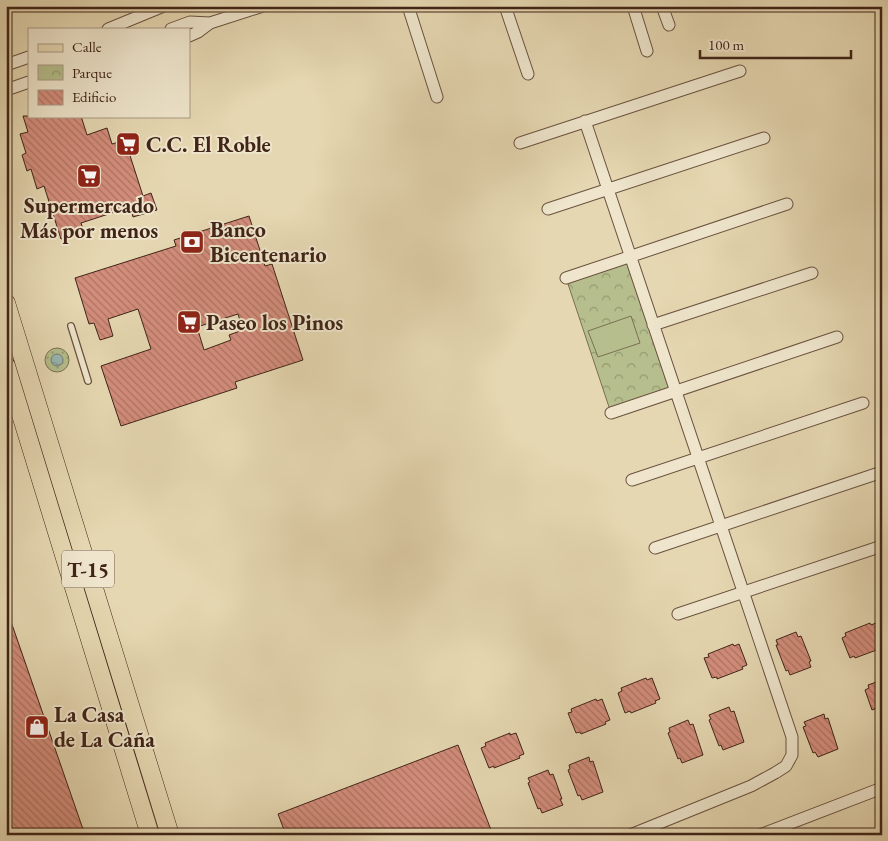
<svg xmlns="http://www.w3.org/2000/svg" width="888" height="841" font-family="'EB Garamond',serif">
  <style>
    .grass { fill: url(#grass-dots); stroke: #7b7152 }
    .park { fill: url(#park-crowns); stroke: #7b7152 }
    .pitch { fill: #b5be8c; stroke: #7b7152 }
    .water { fill: url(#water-ripples); stroke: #757d75 }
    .building { fill: url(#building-back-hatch); stroke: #412418; fill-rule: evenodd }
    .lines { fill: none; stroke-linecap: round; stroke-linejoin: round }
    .service-casing { stroke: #6a513e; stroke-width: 8 }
    .minor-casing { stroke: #6a513e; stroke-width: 13 }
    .primary-casing { stroke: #412418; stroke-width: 19 }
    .service { stroke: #eee5cc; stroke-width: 5.5 }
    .minor { stroke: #eee5cc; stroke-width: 11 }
    .primary { stroke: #e5d7b1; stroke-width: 18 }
    .labels { text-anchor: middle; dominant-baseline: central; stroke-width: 4; stroke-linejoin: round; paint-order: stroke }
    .shield { fill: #eee5cc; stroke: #755e4e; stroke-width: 1 }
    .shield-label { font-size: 21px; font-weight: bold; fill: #412418 }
    .poi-label { font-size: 22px; font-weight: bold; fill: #412418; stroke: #eee5cc; text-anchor: start }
  </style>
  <defs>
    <pattern id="grass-dots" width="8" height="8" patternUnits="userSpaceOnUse" patternTransform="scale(1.25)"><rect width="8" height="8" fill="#b5be8c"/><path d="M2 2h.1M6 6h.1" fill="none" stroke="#959a71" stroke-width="1.8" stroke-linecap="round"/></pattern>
    <pattern id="park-crowns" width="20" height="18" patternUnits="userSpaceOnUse" patternTransform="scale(1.25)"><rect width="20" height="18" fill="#b5be8c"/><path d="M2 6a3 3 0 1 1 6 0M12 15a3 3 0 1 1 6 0" fill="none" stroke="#959a71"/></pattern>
    <pattern id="water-ripples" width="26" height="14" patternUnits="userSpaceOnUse" patternTransform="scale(1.25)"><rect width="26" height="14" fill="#97b8b3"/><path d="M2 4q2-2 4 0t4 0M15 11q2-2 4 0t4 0" fill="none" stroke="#7d9591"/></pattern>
    <pattern id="building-back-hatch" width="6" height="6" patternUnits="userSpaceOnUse" patternTransform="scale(1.25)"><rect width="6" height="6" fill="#d38d7b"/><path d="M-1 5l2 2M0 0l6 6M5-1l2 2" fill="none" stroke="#ad7364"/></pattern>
  </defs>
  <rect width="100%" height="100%" fill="#e5d7b1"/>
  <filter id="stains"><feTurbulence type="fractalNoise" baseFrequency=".004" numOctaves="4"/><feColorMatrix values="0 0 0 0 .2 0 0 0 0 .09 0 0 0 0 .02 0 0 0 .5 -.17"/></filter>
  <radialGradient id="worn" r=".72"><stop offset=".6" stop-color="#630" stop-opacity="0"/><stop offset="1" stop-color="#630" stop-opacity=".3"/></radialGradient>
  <!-- grass -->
  <path class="grass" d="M45 360a12 12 0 1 1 24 0a12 12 0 1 1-24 0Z"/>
  <!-- park -->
  <path class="park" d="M631,256L676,391L611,413L566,278Z"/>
  <!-- pitch -->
  <path class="pitch" d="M631,316L640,343L598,357L588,331Z"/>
  <!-- water -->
  <path class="water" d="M51 360a6 6 0 1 1 12 0a6 6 0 1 1-12 0Z"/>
  <!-- building -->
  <path class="building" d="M23,116H81L87,135L107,128L112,144L125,140L143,196L151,193L157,210L133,217L130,207L81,223L84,232L61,239L44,186L37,189L31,169L27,171L22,155L26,153L20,134L28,132Z
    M249,216L265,266L272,264L303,360L235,382L237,388L121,426L101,366L151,349L138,309L108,319L113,336L100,340L94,323L89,324L75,278L176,246L174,240ZM238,314L243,330L229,335L231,340L204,350L197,327Z
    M6,613H8L85,835H15L6,810Z
    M870,623L871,625L876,623L882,637V648L855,658L854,656L850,658L842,638L846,636L845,633Z
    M796,632L798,637L801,636L811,661L809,662L811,667L790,675L788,670L786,671L776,645H778L776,640Z
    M733,644L734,646L739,644L747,665L742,667L743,669L717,679V677L712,678L704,658L709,657L708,654Z
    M646,678L647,680L652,678L660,699L655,701L656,703L631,713L630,711L625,713L618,693L622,691L621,688Z
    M882,680V706L872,710L865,690L869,688L868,685Z
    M596,699L597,701L602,699L610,720L605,722L606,724L581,734L580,732L576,733L568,713L572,712L571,709Z
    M729,707L731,712L734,711L744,742L723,750L721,745L719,746L709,720L711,719L709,715Z
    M824,714L825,719L828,718L838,749L818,757L815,752L813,753L803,727L806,726L804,722Z
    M688,720L690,725L693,724L703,755L682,763L680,758L678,759L668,733L670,732L669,728Z
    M510,733V735L516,733L524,754L519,756L520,758L494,768V766L489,768L481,748L486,746L485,743Z
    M458,745L493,835H286L278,814Z
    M589,757L590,762L593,761L603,792L582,800L580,795L578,796L568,770L570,769L569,765Z
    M548,770L550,775L553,774L562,799H560L563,805L542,813L540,808L538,809L528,783L530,782L528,778Z"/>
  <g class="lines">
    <defs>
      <path id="service" d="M71,326L88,381"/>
      <path id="minor" d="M408,6L437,97
        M505,6L528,74
        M633,6L647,51
        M662,6L669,25
        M108,29L164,6
        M171,29L190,22L210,23
        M189,36L198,32L210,23L263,6
        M6,65L29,57
        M6,90L29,82
        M585,121L792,737V755L786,766L775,773L751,786L630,835
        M520,143L740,71
        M548,209L764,138
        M566,278L787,204
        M653,325L812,273
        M611,413L837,337
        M632,480L863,403
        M655,548L882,472
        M678,614L882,546
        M760,835L882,788"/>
      <path id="primary" d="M6,303L170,835
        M6,366L150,835"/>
    </defs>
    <!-- service casing -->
    <use href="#service" class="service-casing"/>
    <!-- minor casing -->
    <use href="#minor" class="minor-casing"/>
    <!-- primary casing -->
    <use href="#primary" class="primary-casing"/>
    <!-- service -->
    <use href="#service" class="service"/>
    <!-- minor -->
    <use href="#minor" class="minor"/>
    <!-- primary -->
    <use href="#primary" class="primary"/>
  </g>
  <!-- icons -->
  <defs>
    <symbol id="supermarket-square" viewBox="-11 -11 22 22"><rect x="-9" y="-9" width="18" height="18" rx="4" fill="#8f2418" stroke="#eee5cc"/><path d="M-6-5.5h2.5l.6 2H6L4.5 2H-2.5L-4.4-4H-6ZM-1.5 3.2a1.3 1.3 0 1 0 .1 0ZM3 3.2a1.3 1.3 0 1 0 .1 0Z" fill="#fff"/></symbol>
    <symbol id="bank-square" viewBox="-11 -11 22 22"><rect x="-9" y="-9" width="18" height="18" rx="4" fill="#8f2418" stroke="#eee5cc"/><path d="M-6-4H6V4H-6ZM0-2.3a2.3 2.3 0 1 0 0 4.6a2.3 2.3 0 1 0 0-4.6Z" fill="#fff"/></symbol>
    <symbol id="shop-square" viewBox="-11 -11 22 22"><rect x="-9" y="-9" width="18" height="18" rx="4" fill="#8f2418" stroke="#eee5cc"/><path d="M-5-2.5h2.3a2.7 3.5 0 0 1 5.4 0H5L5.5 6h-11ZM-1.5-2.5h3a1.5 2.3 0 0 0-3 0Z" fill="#fff"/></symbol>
  </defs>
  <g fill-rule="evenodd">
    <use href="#supermarket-square" x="114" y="130" width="28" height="28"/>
    <use href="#supermarket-square" x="75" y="162" width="28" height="28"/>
    <use href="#bank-square" x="178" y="228" width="28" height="28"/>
    <use href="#supermarket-square" x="175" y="308" width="28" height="28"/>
    <use href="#shop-square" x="23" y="713" width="28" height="28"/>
  </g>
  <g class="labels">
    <!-- shield labels -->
    <rect class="shield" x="62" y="550.5" width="52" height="37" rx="4"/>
    <g class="shield-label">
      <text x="88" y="569">T-15</text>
    </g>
    <!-- poi labels -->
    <g class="poi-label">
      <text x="146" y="144">C.C. El Roble</text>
      <text x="89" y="205" text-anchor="middle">Supermercado<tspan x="89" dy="25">Más por menos</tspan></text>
      <text x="210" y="229">Banco<tspan x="210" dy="25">Bicentenario</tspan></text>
      <text x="206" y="322">Paseo los Pinos</text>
      <text x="54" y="714">La Casa<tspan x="54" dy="25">de La Caña</tspan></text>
    </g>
  </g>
  <!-- margin -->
  <rect width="888" height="841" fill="none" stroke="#e5d7b1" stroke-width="25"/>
  <rect x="8" y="8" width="873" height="826" fill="none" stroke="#412418" stroke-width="2.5"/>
  <rect x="12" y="12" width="863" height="816" fill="none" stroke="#412418"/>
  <!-- legend -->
  <rect x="28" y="28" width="162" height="90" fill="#eee5cc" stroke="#a99884"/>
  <rect x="38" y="44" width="25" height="8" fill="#e5d7b1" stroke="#a99884"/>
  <text x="72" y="52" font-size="15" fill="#412418">Calle</text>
  <rect x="38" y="65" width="25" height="15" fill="url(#park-crowns)" stroke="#a99884"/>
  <text x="72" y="78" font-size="15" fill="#412418">Parque</text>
  <rect x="38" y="90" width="25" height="15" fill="url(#building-back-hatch)" stroke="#a99884"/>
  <text x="72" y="102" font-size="15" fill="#412418">Edificio</text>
  <!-- scale -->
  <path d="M700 50v8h151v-8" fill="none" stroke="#412418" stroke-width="2.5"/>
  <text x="708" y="50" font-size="15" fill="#412418" stroke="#eee5cc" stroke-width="4" paint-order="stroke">100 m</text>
  <rect width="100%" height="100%" filter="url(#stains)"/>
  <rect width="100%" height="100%" fill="url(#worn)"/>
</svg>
